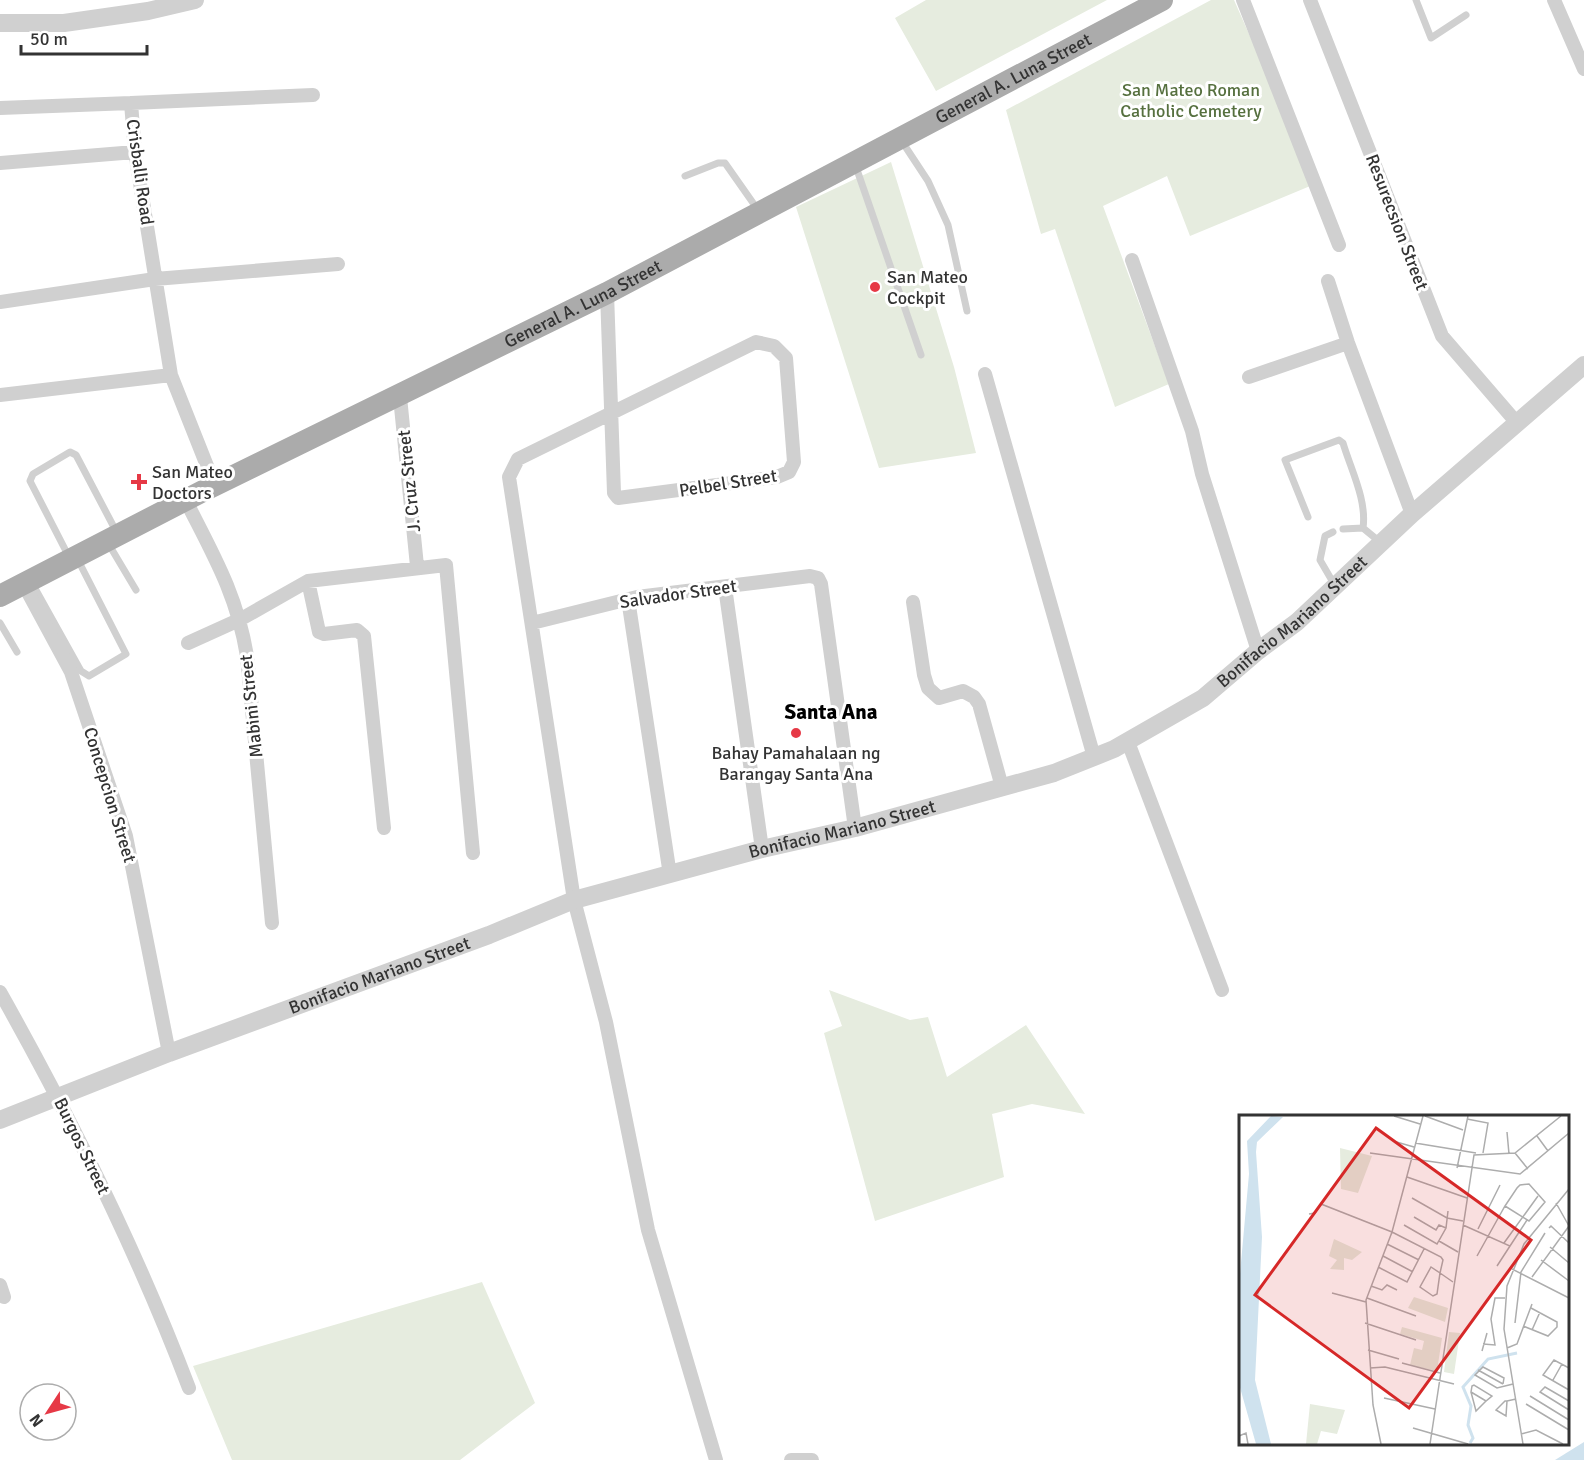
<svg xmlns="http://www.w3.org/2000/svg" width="1584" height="1460" font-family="Signika,sans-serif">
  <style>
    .green { fill: #e6ecdf }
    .water { fill: #cfe2ee }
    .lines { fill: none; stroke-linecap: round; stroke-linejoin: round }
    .service { stroke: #d0d0d0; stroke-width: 7 }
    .minor { stroke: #d0d0d0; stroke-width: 14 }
    .tertiary { stroke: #d0d0d0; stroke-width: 18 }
    .primary { stroke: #ababab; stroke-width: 22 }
    .poi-dot { fill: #e63946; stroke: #fff; stroke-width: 2 }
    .labels { text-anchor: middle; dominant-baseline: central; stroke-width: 6; stroke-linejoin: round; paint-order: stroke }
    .street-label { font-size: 18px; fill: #333; stroke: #fff }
    .park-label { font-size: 18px; fill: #56703f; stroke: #fff }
    .poi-label { font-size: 18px; fill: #333; stroke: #fff; text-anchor: start }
    .quarter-label { font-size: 21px; font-weight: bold; fill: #000; stroke: #fff }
    .inset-river { fill: none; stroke: #cfe2ee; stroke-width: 3 }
    .inset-road { fill: none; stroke: #adadad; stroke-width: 1.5 }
    .view { fill: #d62828; fill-opacity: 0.15; stroke: #d62828; stroke-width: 3 }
    .inset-edge { fill: none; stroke: #333; stroke-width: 3 }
  </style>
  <rect width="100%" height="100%" fill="#fff"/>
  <!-- green -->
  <path class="green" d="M926,0H1107L936,91L895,18Z
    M1211,0H1234L1315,184L1190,236L1167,176L1103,206L1169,384L1115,407L1055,229L1041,234L1006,110Z
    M891,162L954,367L976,453L879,468L796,207Z
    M829,990L910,1020L928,1017L947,1077L1026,1025L1085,1114L1032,1104L992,1114L1004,1177L875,1221L824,1033L842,1026Z
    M482,1282L535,1403L460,1460H232L193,1366Z"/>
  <!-- water -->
  <path class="water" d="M1584,1442V1460H1555Z"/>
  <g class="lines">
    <!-- service -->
    <path class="service" d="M1416,0L1431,38L1466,15
      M901,140L928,181L948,225L967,311
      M855,164L921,355
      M685,176L718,163H725L758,210
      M1308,517L1285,460L1339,440L1343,443C1351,470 1367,500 1363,528
      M1343,529L1363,528L1380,542
      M1333,532L1325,536L1320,560L1334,584
      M108,543L136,590
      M69,557L30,481L33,474L70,452L76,455L117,533
      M32,583L81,671L89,676L126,654L78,560
      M0,623L17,652"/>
    <!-- minor -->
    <path class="minor" d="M1243,0L1339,245
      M1310,0L1442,336L1517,423
      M1554,0L1584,69
      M0,108L131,103
      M0,163L135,152
      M1132,260L1192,431L1202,474L1258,651
      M1328,281L1348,343L1412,514
      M607,293L614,493L618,498L777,477L789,472L794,462L786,358L774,346L756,342L518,459L509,477L574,900L606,1022L648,1230L716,1460
      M0,302L155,279L338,264
      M985,374L1094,757
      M1249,377L1348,343
      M0,395L171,375
      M400,397L417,566
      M215,486L171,375L135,152L131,103L313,95
      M186,501C214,556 237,595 247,656L272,923
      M308,581L319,632L324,634L357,630L364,636L384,828
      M24,585L71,672L126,836L169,1053
      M725,587L762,849
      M628,599L670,875
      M913,602L924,675L928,688L939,698L963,691L974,697L979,704L1002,787
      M532,623L637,597L810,576L818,578L821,584L855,828
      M188,643L241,619L308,581L446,565L473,853
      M1128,742L1222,990
      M0,992C72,1120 137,1251 189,1388
      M0,1285L4,1297
      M791,1460H812"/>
    <!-- tertiary -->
    <g class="tertiary">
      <path d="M0,23H64L148,11L195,0"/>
      <path id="s1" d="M0,1120L169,1053L489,935L574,900L762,849L855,828L1054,773L1114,749L1203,698L1258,651L1297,622L1412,514L1584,365"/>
    </g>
    <!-- primary -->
    <path class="primary" id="s2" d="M0,596L205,490L607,293L1162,0"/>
  </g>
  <!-- markers -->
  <g class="poi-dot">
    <circle cx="875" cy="287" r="6"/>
    <path d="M136 473h6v6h6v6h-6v6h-6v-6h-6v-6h6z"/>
    <circle cx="796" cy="733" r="6"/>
  </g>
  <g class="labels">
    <!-- street labels -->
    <g class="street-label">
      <text stroke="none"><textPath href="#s2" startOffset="1138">General A. Luna Street</textPath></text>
      <text transform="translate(140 172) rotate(82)">Crisballi Road</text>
      <text transform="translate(1397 222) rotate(69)">Resurecsion Street</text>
      <text stroke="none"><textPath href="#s2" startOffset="652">General A. Luna Street</textPath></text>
      <text transform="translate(409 481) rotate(-96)">J. Cruz Street</text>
      <text transform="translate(728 483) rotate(-9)">Pelbel Street</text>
      <text transform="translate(678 594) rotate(-8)">Salvador Street</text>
      <text stroke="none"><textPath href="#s1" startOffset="1396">Bonifacio Mariano Street</textPath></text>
      <text transform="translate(251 706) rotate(-96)">Mabini Street</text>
      <text transform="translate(110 795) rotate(73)">Concepcion Street</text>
      <text stroke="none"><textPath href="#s1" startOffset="892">Bonifacio Mariano Street</textPath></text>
      <text stroke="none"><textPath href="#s1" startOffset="406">Bonifacio Mariano Street</textPath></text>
      <text transform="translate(82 1146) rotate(64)">Burgos Street</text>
    </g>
    <!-- park labels -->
    <g class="park-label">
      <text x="1191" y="90">San Mateo Roman<tspan x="1191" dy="21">Catholic Cemetery</tspan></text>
    </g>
    <!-- poi labels -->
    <g class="poi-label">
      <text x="887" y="277">San Mateo<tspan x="887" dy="21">Cockpit</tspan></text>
      <text x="152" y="472">San Mateo<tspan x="152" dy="21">Doctors</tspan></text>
      <text x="796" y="753" text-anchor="middle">Bahay Pamahalaan ng<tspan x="796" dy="21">Barangay Santa Ana</tspan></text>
    </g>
    <!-- quarter labels -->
    <g class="quarter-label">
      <text x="831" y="712">Santa Ana</text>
    </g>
  </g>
  <!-- overview -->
  <g transform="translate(1239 1115)">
    <rect width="330" height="330" fill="#fff"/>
    <path d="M101,33L133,41L119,78L102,74ZM95,124L123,137L113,145L105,143V155L91,154L98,145L90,141ZM175,182L209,193L206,207L169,193ZM163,212L203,223L198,256L171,250L175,233L183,235L185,226L161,219ZM210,217L221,218L215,259L205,257ZM71,289L106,295L98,319L82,316L78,329H67Z" fill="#e6ecdf"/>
    <path d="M32,1L44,2L18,27L17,37L23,122L16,265L32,329H17L0,269V170L10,59L8,26Z" fill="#cfe2ee"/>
    <path class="inset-river" d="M231,328L234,323L229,310L232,291L224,272L249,244L278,238"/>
    <path class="inset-road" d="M155,1L181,9M186,1L224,15M228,4L249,8L244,38M268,17L270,39M298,21L309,36M154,26L175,32M176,28L237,38M131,38L281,59L330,18M276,38L289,54M218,53L229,1M168,62L228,83M173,83L208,103L224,106M317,88L330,111M70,99L76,98L82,89L153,117L202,142L204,145L201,158L198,179L194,181L181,172L192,152L201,158L214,167M175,102L197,115L200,110L207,113M165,110L198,129L207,113L209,96M224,110L271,131L258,151M310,113L312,111L330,128M239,114L261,70M200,126L219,137M265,128L299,81M148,129L180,145M271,131L288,105M311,132L330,148M144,141L174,157M238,141L262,98L266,91L278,73L281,70L290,69L306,87L290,106L266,91M302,145L330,166M139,152L168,167L185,134M273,154L330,183M293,162L330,111M132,171L143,175L148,170L158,175M93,178L127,187M128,183L177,201M126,208L177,225M276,208L282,157L306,118M284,211L309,221L318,212V207L292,193M293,215L301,197M244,229L256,230L252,204L256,183H266M268,233L278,229L293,189M129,235L160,244M243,236L248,218M163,248L201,258M131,253L146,252L215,269M330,253L315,245L304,260L330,275M239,255L264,269M314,265L323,249M264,269L265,263L244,252L236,260L258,273L274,269M233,271L235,270L253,281L247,286L232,277ZM232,277L237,296L247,286M291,281L330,305M145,283L196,294M268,286L267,301L257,295L266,286H268L277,284M330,286L306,272L301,277L330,295M287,289L330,315M174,313L229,329M282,319L297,315L324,329M0,321L7,318L9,329M142,329L134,290L127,185L153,117L184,1M191,329L235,40L276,38L322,1M284,329L265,214L268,171L285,129L330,74"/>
    <path class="view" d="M137,13L292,125L170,293L16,180Z"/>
    <rect width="330" height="330" class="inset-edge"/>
  </g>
  <!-- north arrow -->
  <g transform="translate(48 1412) rotate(234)"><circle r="28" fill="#ffffff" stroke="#adadad" stroke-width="1.5"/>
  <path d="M0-4.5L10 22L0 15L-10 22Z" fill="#e63946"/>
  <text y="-9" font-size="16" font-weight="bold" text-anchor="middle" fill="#333333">N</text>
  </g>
  <!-- scale -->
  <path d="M21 45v9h126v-9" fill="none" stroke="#333333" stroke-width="3"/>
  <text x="30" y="45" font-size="18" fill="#333333" stroke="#ffffff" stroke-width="4.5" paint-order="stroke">50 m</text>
</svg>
